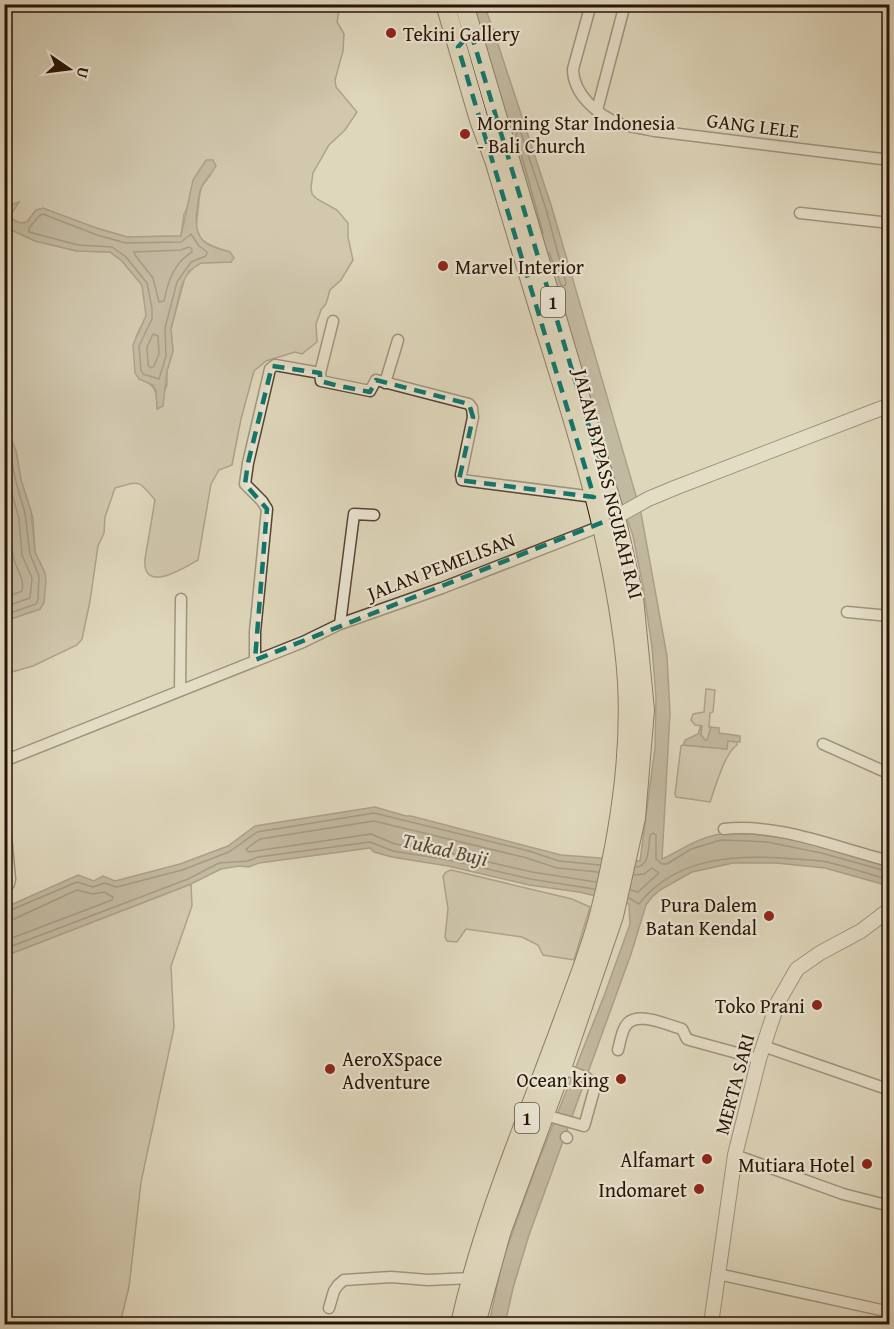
<svg xmlns="http://www.w3.org/2000/svg" width="894" height="1329" font-family="'Gentium Book Plus',serif">
  <style>
    .green { fill: #c0b69d; stroke: #746452; stroke-width: 1.5 }
    .water { fill: #a1947e; stroke: #71604e; stroke-width: 1.5 }
    .lines { fill: none; stroke-linecap: round; stroke-linejoin: round }
    .shore { stroke: #655442; stroke-width: 1.5 }
    .minor-casing { stroke: #564434; stroke-width: 13 }
    .tertiary-casing { stroke: #564434; stroke-width: 16 }
    .trunk-casing { stroke: #291306; stroke-width: 20 }
    .minor { stroke: #eae5d3; stroke-width: 10 }
    .tertiary { stroke: #eae5d3; stroke-width: 14 }
    .trunk { stroke: #dfd7bc; stroke-width: 18 }
    .marked { fill: none; stroke: #0f766e; stroke-width: 4.5; stroke-dasharray: 12 8; stroke-linejoin: round }
    .poi-dot { fill: #8f2418; stroke: #eae5d3; stroke-width: 2 }
    .labels { text-anchor: middle; dominant-baseline: central; stroke-width: 4.5; stroke-linejoin: round; paint-order: stroke }
    .shield { fill: #eae5d3; stroke: #635244; stroke-width: 1.5 }
    .shield-label { font-size: 18px; font-weight: bold; fill: #291306 }
    .poi-label { font-size: 20px; fill: #291306; stroke: #eae5d3; text-anchor: end }
    .street-label { font-size: 20px; fill: #291306; stroke: #eae5d3 }
    .water-label { font-size: 21px; font-style: italic; fill: #594736; stroke: #eae5d3 }
  </style>
  <rect width="100%" height="100%" fill="#dfd7bc"/>
  <filter id="stains"><feTurbulence type="fractalNoise" baseFrequency=".00333" numOctaves="4"/><feColorMatrix values="0 0 0 0 .2 0 0 0 0 .09 0 0 0 0 .02 0 0 0 .5 -.17"/></filter>
  <radialGradient id="worn" r=".72"><stop offset=".6" stop-color="#630" stop-opacity="0"/><stop offset="1" stop-color="#630" stop-opacity=".3"/></radialGradient>
  <!-- green -->
  <path class="green" d="M5,5H340L337,22L344,34L343,51L335,80L336,87L357,112L345,130L329,145L313,173L311,187L312,194L317,199L337,210L348,223V237L353,260L341,280L330,290L326,304L321,310L316,324L317,342L302,354L295,352L266,361L254,371L241,419L232,465L219,470L211,484L198,560C184,568 142,595 145,559L155,500C138,479 140,481 115,488L105,517L104,533L98,546L90,601L82,639L77,645L33,666L5,674V621L40,609L45,573L35,552L33,518L21,480L16,451L8,432L5,389L4,351L7,350L11,332H5V227L35,241L77,251L110,252L122,261L142,285L146,309V316L136,337L139,379C156,384 157,392 157,408L167,385V371L173,351L171,329L185,277L195,266L201,263L231,262L230,252L209,246L203,242L196,229L200,192L202,186L211,174L213,160L184,214L181,236L127,237L36,210L27,222L20,223L13,220L11,214L18,203L4,207Z
    M706,689L715,690L713,712L710,713L709,727H711L710,736L707,740H705L701,735L702,726L695,725L691,720L693,714L704,712Z
    M728,741L737,742V745C724,754 716,786 710,802L676,797L675,794L681,746L683,745L726,749Z
    M451,870L572,899L590,907L574,960L543,955L538,945L522,937L466,929L457,942L447,941L445,937L448,909L443,876L446,872Z
    M191,884L192,906L171,966L174,1028L141,1182L129,1287L120,1324H5V956Z"/>
  <!-- water -->
  <path class="water" d="M471,5H484L493,29L552,208L641,513L667,656L670,713L662,859C681,850 699,837 721,834C774,829 839,852 889,867V886L825,868L776,863H733L692,872L660,890L652,897L646,905L631,954L529,1235L513,1288L505,1324H489L502,1262L533,1175L604,996L630,924L629,904L579,892L529,885L448,866L392,857L374,852L370,848L259,863L249,867L239,866L221,869L191,884L5,956L4,908L78,875L94,881L103,876L115,881L180,864L228,846L255,826L375,807L406,816H411L561,855L640,861L655,748L656,698L652,647L643,587L633,536L607,460L565,313L541,250Z
    M206,160H213L216,166C212,173 206,179 202,186C198,193 198,202 197,210C193,240 204,245 230,252L234,258L231,262L201,263L189,271L182,284L171,329L173,351L167,371L163,406L157,409L156,391L153,385L139,379L135,373L133,345L146,316L142,285L122,261L110,252L77,251L35,241L5,227V207L19,202L11,214L13,220L20,223L27,222L36,210L43,208L99,229L127,237L181,236L193,180Z
    M5,389L8,432L16,451L21,480L31,511L35,552L45,573L46,582L44,603L40,609L5,621Z
    M701,725V735L705,740H707L711,727L719,728V733L740,736V742L728,741L727,749L683,745L685,740L698,734Z"/>
  <g class="lines">
    <!-- shore -->
    <path class="shore" d="M43,214L97,235L126,243L181,242L191,234L199,246L207,252L206,256L191,262L177,282L165,328L166,356L159,379L143,374L141,370L139,346L152,319V308L147,283L126,257L112,247L78,245L29,232V228L39,216Z
      M543,233L516,135L518,131L521,133L546,209L566,283L565,286L561,285L549,252
      M189,247L192,249V252C174,263 168,281 164,301L159,302L153,278L135,255L134,252L181,250Z
      M153,334L158,336L159,354L154,366L151,368L148,365L147,347Z
      M4,441L10,453L16,482L25,513L30,554L39,576L38,600L36,604L4,615
      M4,464L19,519L22,555L32,578L30,598L4,607
      M4,501C11,522 9,539 14,559C17,571 25,579 22,591L4,598
      M636,867C650,867 648,847 650,835L653,833L656,835V859L662,864H667L691,849L721,840L767,842L821,853L890,872
      M596,882L532,872L450,853L395,844L371,834L249,852L246,849L260,839L374,821L527,858L557,868L598,872
      M631,890L638,892L659,873L652,868L644,874L634,875
      M629,898L639,904C676,856 739,854 795,859C806,860 817,860 827,862C848,867 869,874 890,880
      M4,913L77,882L93,887L104,883L117,887L182,870L229,852L257,832L374,813L529,851L559,861L600,865
      M4,921L12,920L77,890L93,894L104,892L113,897L112,900L4,941
      M4,949L188,879L219,863L248,861L258,857L370,842L393,851L449,860L530,879L594,889"/>
    <defs>
      <path id="minor" d="M591,4L573,69C573,94 598,116 621,124C632,127 644,129 655,131L890,160
        M597,110L625,4
        M800,213L890,223
        M320,373L321,381L370,391L376,380L469,404L472,408L473,417L461,475L462,480L594,497
        M385,383L398,340
        M847,612L890,616
        M340,624L354,514L374,515
        M255,660V632L267,509L262,501L245,484L248,463L270,369L275,365L320,373L333,321
        M180,691L181,599
        M823,744L890,774
        M4,761L303,642L340,624L442,588L601,526
        M4,814L10,879L9,884L4,888
        M724,829C780,823 836,848 890,861
        M763,1046L890,1090
        M618,1050C620,1043 621,1034 625,1027C634,1009 667,1025 682,1029L687,1039L693,1041L759,1059
        M545,1115L584,1126L585,1123L595,1087L587,1078L562,1068
        M566,1137L567,1138
        M735,1155L843,1194L890,1206
        M718,1274L890,1312
        M329,1308L334,1291L338,1285L344,1280L391,1277L428,1280L471,1278"/>
      <path id="tertiary" d="M609,521L648,499L677,487L890,405
        M711,1324L735,1155L759,1059L778,1002L797,969L820,953L861,931L890,909"/>
      <path id="trunk" d="M445,4L479,120L494,160C513,224 532,288 552,352C583,451 614,554 625,658C634,741 620,831 600,911C591,948 576,984 563,1020C526,1121 483,1220 460,1324
        M464,4L616,517L634,597L645,710L636,818L614,916L562,1068L502,1230L476,1324"/>
    </defs>
    <!-- minor casing -->
    <use href="#minor" class="minor-casing"/>
    <!-- tertiary casing -->
    <use href="#tertiary" class="tertiary-casing"/>
    <!-- trunk casing -->
    <use href="#trunk" class="trunk-casing"/>
    <!-- minor -->
    <use href="#minor" class="minor"/>
    <!-- tertiary -->
    <use href="#tertiary" class="tertiary"/>
    <!-- trunk -->
    <use href="#trunk" class="trunk"/>
  </g>
  <!-- marked area -->
  <path d="M0 0H894V1329H0ZM471,33L616,517L255,660L267,509L245,484L248,463L272,366L320,373V381L339,386L370,392L376,380L469,404L473,417L459,480L594,497L458,47Z" fill="#dfd7bc" fill-opacity=".55" fill-rule="evenodd"/>
  <path class="marked" d="M471,33L616,517L255,660L267,509L245,484L248,463L272,366L320,373V381L339,386L370,392L376,380L469,404L473,417L459,480L594,497L458,47Z"/>
  <!-- markers -->
  <g class="poi-dot">
    <circle cx="391" cy="33" r="6"/>
    <circle cx="465" cy="134" r="6"/>
    <circle cx="443" cy="266" r="6"/>
    <circle cx="769" cy="916" r="6"/>
    <circle cx="817" cy="1005" r="6"/>
    <circle cx="330" cy="1069" r="6"/>
    <circle cx="621" cy="1079" r="6"/>
    <circle cx="707" cy="1159" r="6"/>
    <circle cx="867" cy="1164" r="6"/>
    <circle cx="699" cy="1189" r="6"/>
  </g>
  <g class="labels">
    <!-- shield labels -->
    <g class="shield">
      <rect x="541" y="287" width="24" height="30" rx="4.5"/>
      <rect x="515" y="1103" width="24" height="30" rx="4.5"/>
    </g>
    <g class="shield-label">
      <text x="553" y="302">1</text>
      <text x="527" y="1118">1</text>
    </g>
    <!-- poi labels -->
    <g class="poi-label">
      <text x="403" y="33" text-anchor="start">Tekini Gallery</text>
      <text x="477" y="122" text-anchor="start">Morning Star Indonesia<tspan x="477" dy="23">- Bali Church</tspan></text>
      <text x="455" y="266" text-anchor="start">Marvel Interior</text>
      <text x="757" y="904">Pura Dalem<tspan x="757" dy="23">Batan Kendal</tspan></text>
      <text x="805" y="1005">Toko Prani</text>
      <text x="342" y="1058" text-anchor="start">AeroXSpace<tspan x="342" dy="23">Adventure</tspan></text>
      <text x="609" y="1079">Ocean king</text>
      <text x="695" y="1159">Alfamart</text>
      <text x="855" y="1164">Mutiara Hotel</text>
      <text x="687" y="1189">Indomaret</text>
    </g>
    <!-- street labels -->
    <g class="street-label">
      <text transform="translate(753 125) rotate(7)">GANG LELE</text>
      <text transform="translate(609 484) rotate(76)">JALAN BYPASS NGURAH RAI</text>
      <text transform="translate(441 566) rotate(-21)">JALAN PEMELISAN</text>
      <text transform="translate(734 1084) rotate(-75)">MERTA SARI</text>
    </g>
    <!-- water labels -->
    <g class="water-label">
      <text transform="translate(445 849) rotate(13)">Tukad Buji</text>
    </g>
  </g>
  <!-- margin -->
  <rect width="894" height="1329" fill="none" stroke="#dfd7bc" stroke-width="24"/>
  <rect x="6" y="6" width="882" height="1317" fill="none" stroke="#291306" stroke-width="3"/>
  <rect x="12" y="12" width="870" height="1305" fill="none" stroke="#291306" stroke-width="1.5"/>
  <!-- north arrow -->
  <g transform="translate(69 69) rotate(104)" stroke="#eae5d3" stroke-width="4.5" paint-order="stroke">
  <path d="M0-4.5L10 22L0 15L-10 22Z" fill="#291306"/>
  <text y="-9" font-size="16" font-weight="bold" text-anchor="middle" fill="#291306">U</text>
  </g>
  <rect width="100%" height="100%" filter="url(#stains)"/>
  <rect width="100%" height="100%" fill="url(#worn)"/>
</svg>
